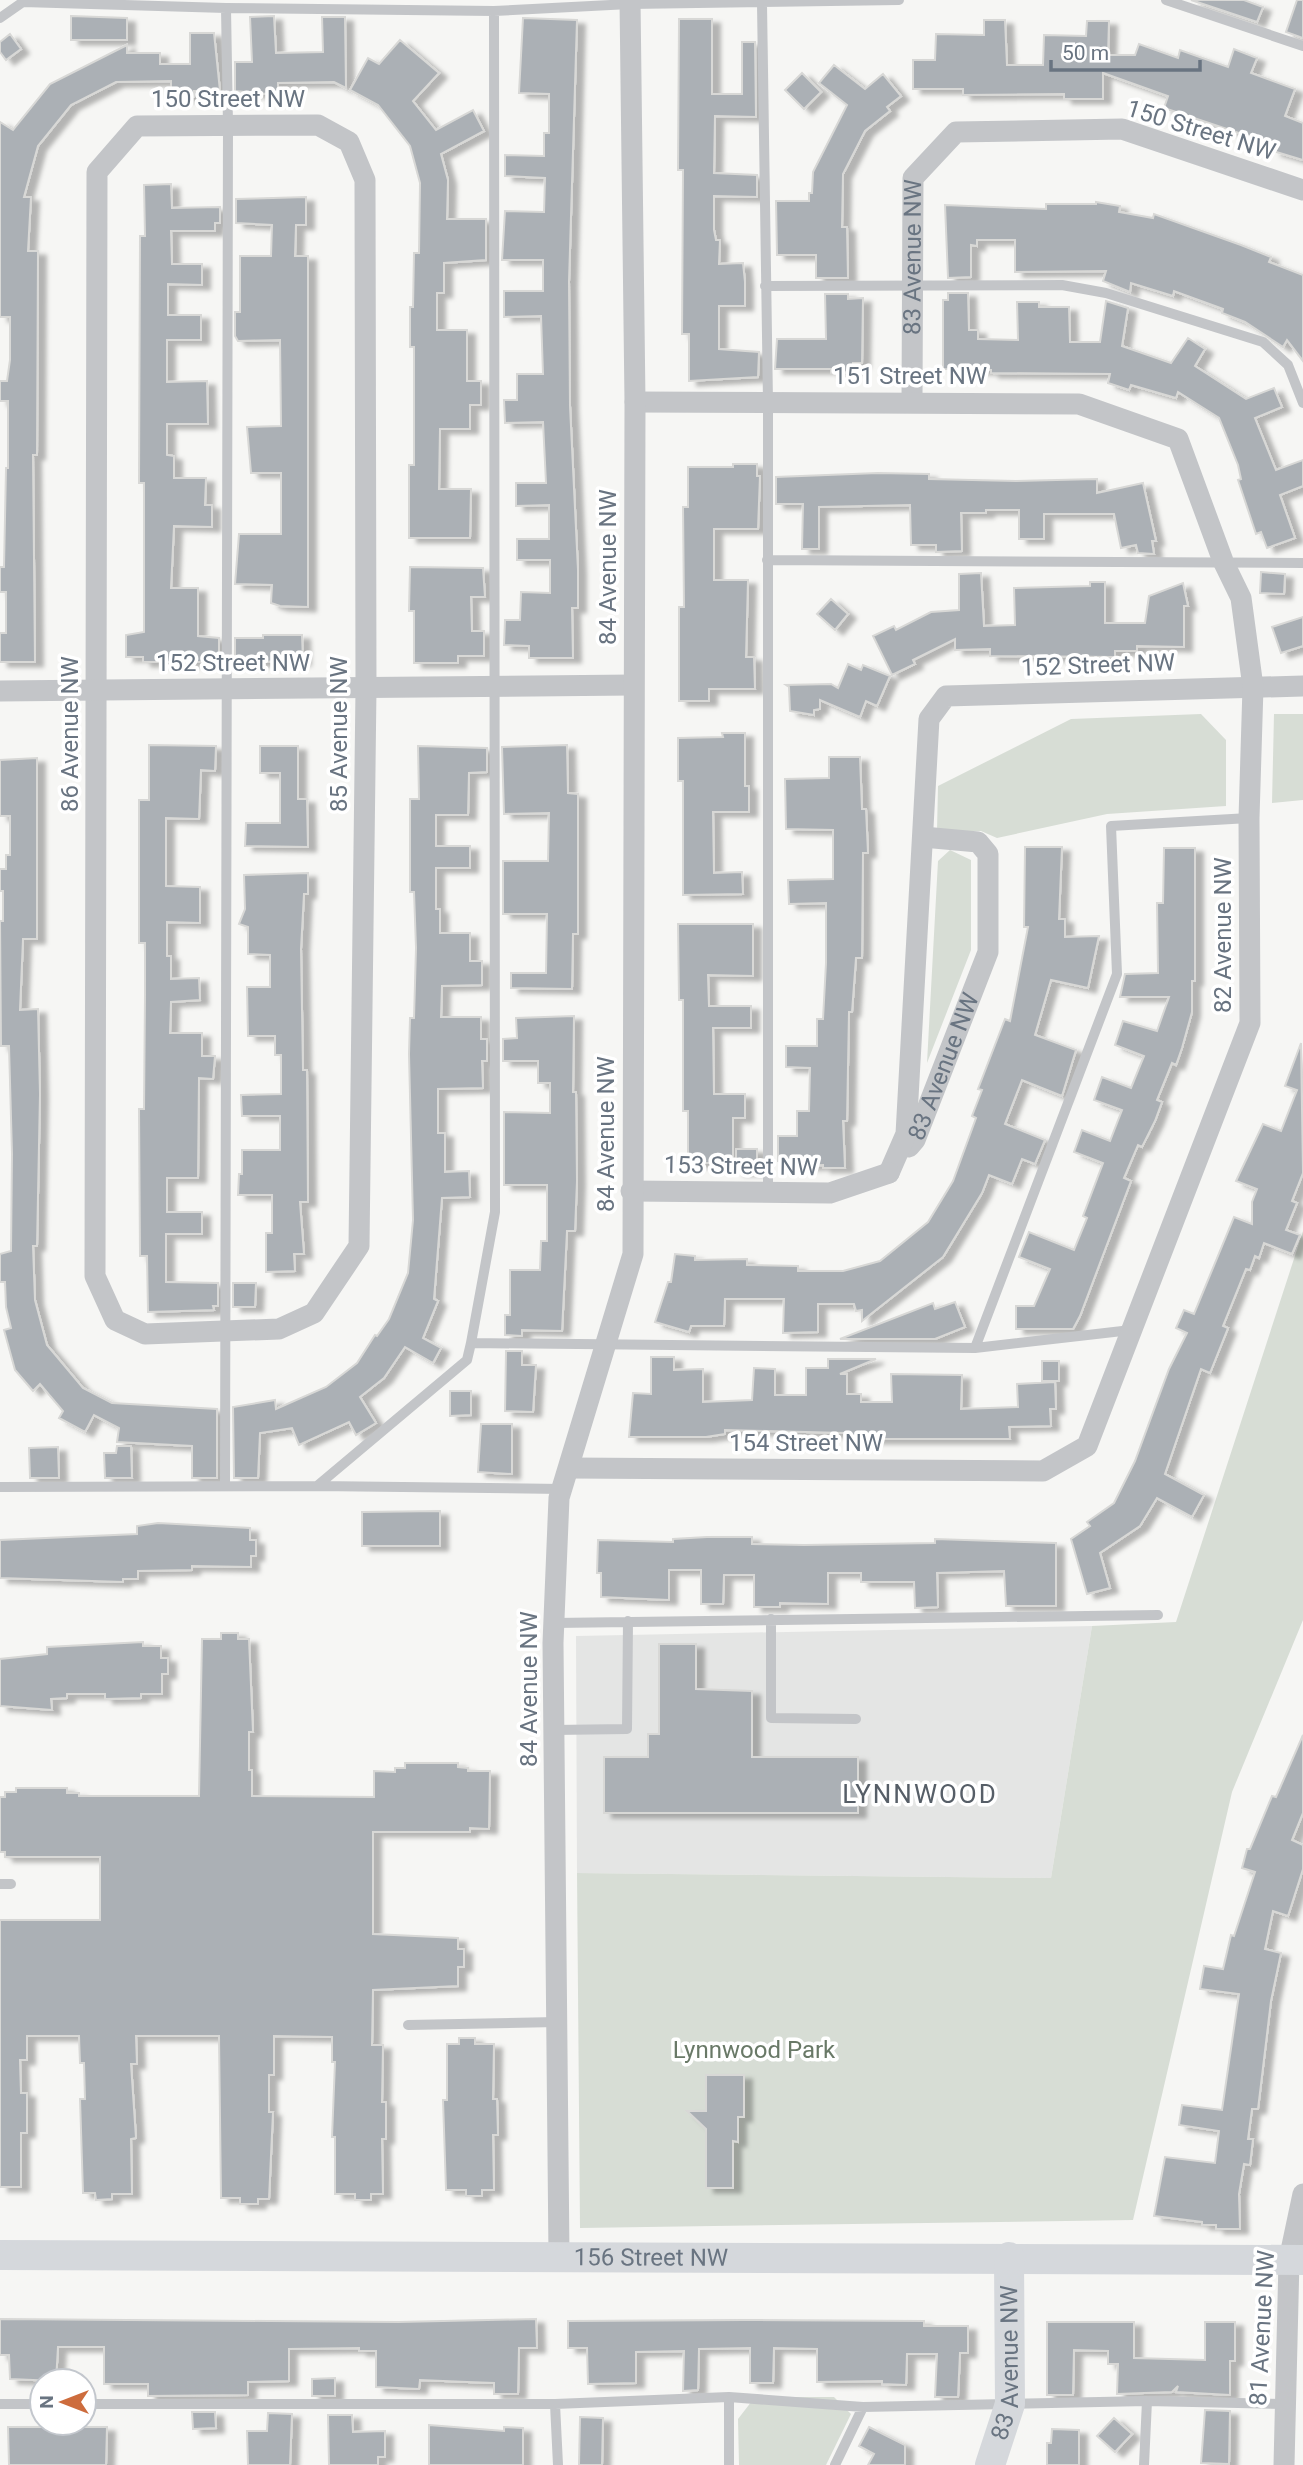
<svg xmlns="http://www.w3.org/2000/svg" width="1303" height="2465" font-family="Roboto,sans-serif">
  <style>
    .built { fill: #e4e5e4 }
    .green { fill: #d7ddd5 }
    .building { fill: #abb0b5; stroke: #d8d8d6; stroke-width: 2; filter: url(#shadow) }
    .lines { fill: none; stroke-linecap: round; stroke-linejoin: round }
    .lane { stroke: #c3c5c8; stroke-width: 10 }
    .street { stroke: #c3c5c8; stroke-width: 21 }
    .secondary { stroke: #d5d8dc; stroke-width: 30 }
    .labels { text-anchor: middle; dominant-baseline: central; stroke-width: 7; stroke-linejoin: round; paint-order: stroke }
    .street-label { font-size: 24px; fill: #697481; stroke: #fff }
    .park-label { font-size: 24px; fill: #697967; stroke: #fff }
    .neighbourhood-label { font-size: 26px; letter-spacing: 2px; fill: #565e67; stroke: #fff }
  </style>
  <defs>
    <filter id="shadow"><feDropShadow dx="8" dy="4.5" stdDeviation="2" flood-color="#0004"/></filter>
  </defs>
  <rect width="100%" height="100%" fill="#f6f6f4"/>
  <!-- built -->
  <path class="built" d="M1092,1626L1051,1878L577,1873L576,1636Z"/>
  <!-- green -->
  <path class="green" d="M1201,714L1226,740V806L1107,814L997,838L981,831H937L938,786L1071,719Z
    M1274,714H1303V800L1272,803Z
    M950,850L971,860V950L927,1063L938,861Z
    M1303,1231V1620L1232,1792L1133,2220L580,2228L577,1873L1051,1878L1092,1626L1176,1622Z
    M755,2397H834L851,2414L826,2465H739L738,2419Z"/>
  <!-- building -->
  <path class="building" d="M1191,0H1244L1263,7L1257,22Z
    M1297,0H1303V38L1286,32Z
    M71,16L127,18V40H71Z
    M274,16L276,53L323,52L322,17H345L346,88L334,82L278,83V95L235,91V62H252L250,17Z
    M523,18L577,20L569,282L570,406L578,570V608H572L573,658H529V646L504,645L505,620H520L521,592L550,593V560H517V539H549V505L516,506V483H546L543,422L505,423L504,400H517V374H543L541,316L504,317V291H543V260H502L505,211L544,212L545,178L505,176V155L544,156V133H549V94L519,93Z
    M679,19H712V94H742V42H755L756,117L715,116L714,173L757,175V197L714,196V230L716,240H720L719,264L743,263L745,282V306H719V349L759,352L758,377L689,381V334H682L683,170H678Z
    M984,20H1005L1007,65H1043L1044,35L1086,36L1087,21H1109L1108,55H1135L1139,44L1178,58L1180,50L1228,67L1234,49L1257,58L1251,73L1295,89L1285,116L1303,123V160L1273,151L1275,145L1164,108L1168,96L1103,73V99H1064V94L963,95V89H913V60H935L936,34L984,35Z
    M190,33H214L220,91H194V97H171V81L116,82L71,105L38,146L24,197H31L28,251H38L37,455H33L35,662H0V633H6V592H0V567H4L6,468H8V401H0V381H7L10,360V317H0V122L13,130L50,84L127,45V53H160V64H190Z
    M10,34L21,49L6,60L0,52V42Z
    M400,40L439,73L413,101L436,130L473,110L484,131L441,154L448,180L447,219H486V260L444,263V293H437V330H467V381H481V405H470V429H440L439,489H471L470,538H409V465H414V347H410V307H413L414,253H419L420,183L410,146L378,105L350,90L368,58L379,64Z
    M834,65L865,89L883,74L901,96L887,107L890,111L865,131L843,174L842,227H847L848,278H816V255H777L776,201H809V193H812L813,172L847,105L819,83Z
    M802,73L821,92L804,109L785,90Z
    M171,184L172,208L220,207V223H215V231H171L172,264H202V285L168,284V315H201V340H167V382L207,381L208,424H167V455L174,456V478H206L205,505H212V527L174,526L171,588H198V636L219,638V662H143V657H126V635L144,632V483H139L140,236H145L144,185Z
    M306,197V225H296L295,256H308V607L280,606L271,603L272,585L235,584L239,534H281V473H251L247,427L281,426L280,340L238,341L235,336V312H240V256H271L272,225L236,223V199Z
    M1096,202L1120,206L1119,212L1153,218L1154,214L1241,245L1271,257L1269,262L1303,275V361L1287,340L1283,347L1245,322L1222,313L1223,309L1174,291L1173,296L1131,283L1130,292L1103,281L1106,271L1015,272V240H977V246L971,245V277L948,278L945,205L1046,209V204H1096Z
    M948,293H968L969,330H978V339L1018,340L1017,302H1039V307H1069L1070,342H1100L1106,301L1128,308L1122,346L1171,363L1188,338L1205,349L1195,366L1246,399L1274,388L1282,407L1255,418L1276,470L1303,460V486L1280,495L1295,538L1267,548L1261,532L1256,534L1238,480L1241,479L1238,465L1219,418L1178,392L1176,398L1131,385L1129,390L1108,383L1110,374L991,373V370L943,369V300H948Z
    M825,294H848V299L863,298L862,363H853V372L831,373V369H775L777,339H826Z
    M733,464H757V476H760L758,529H714V580H748L746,657H754L755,689H709V701H679V607H684L683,507H688V467H733Z
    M878,473L929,474V479L1016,481L1097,479V493L1143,483L1156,541H1152L1154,554L1138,553L1136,545L1121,548L1114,514H1044V539H1019V510H986V513H961L962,551L936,552V545H911L910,505L819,507V549H802L803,504H776V477Z
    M410,567L483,568L485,597H471L472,631H484V656H458V663H414V611H409Z
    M1261,572L1285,574L1284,594L1260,593Z
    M981,573L984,626L1015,625L1014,588L1090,586V582H1105V623H1145L1149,596L1183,583L1188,606H1184V647L1137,646V651H1115V657L990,656V649L955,650V639L913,660L915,664L892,675L873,636L894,626L896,630L931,612L959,610V574Z
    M831,599L848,614L835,630L817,614Z
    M1303,617V646L1281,653L1272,627Z
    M263,635H302L303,661L235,662V638H263Z
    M848,664L861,670L863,665L890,676L877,706L866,701L860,717L820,700V709L814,710V715L790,711L789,687L786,685L831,684L838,688Z
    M722,733H745V786H749V812H713L714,873L742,872L743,894L683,895V781H678V738L723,737Z
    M149,745L216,746L215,771L201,770L199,819L166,818V886L200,887V923L167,922V956H171V979L199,978L200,1000L171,1002L170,1033H202V1056H215L213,1079L199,1078L198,1178H167V1212H202V1234H166V1282L218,1283V1306H213L214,1310L148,1312L147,1256H140L139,1109H144L145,994V943H139V800H149Z
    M567,745L568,793L578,794V934H573L572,989L511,988V973H546L547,914H503V861H548L549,813L504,814L502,747Z
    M260,746H298V799H307L308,847L245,846L246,823H280V773H260Z
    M418,746L487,748V772L469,773L468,815H436V846H470V868H436V909H440V933H470V961H482V985L442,986L441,1017H481V1039H487V1061H482L483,1088L438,1089V1133H445V1172L469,1171L470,1197L442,1198L434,1299L438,1301L423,1338L441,1348L433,1363L405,1347L384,1378L360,1397L376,1423L356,1435L349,1422L299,1445L292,1428L260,1433L258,1478H234L233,1407L275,1400L276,1409L326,1387L357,1363L375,1335L377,1336L389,1319L408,1273L413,1220L409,1054L410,1018H414L416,948L414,892H410V799H419Z
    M829,757H860L862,809H866L868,853H863L862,958H856L852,1012H849L847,1121H843L845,1168H823V1165L798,1166V1160L778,1161V1136H797V1111H809L810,1068L786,1067V1046H817V1019H823L826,963V903L789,904L788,880L833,879V830L786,829L785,779L829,778Z
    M37,758V939H23L20,1010L38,1009L40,1094L37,1246H33L35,1300L47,1345L83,1388L112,1403L217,1409V1478H192V1446L117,1442L119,1428L94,1415L85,1432L59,1418L63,1411L40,1384L33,1391L15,1370L4,1330L11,1328L6,1307L5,1282H0V1254L11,1251L12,1154L9,1046H1L0,921H3V891H0V869H6V855H10V816H0V760Z
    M1025,847H1062L1059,919H1065V937L1099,936L1088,988L1051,980L1035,1035L1076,1050L1062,1096L1022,1080L1005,1124L1045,1140L1035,1164L1022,1159L1012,1184L989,1175L982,1193L943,1257L862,1321V1310L856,1311L854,1304H818V1332L783,1333L784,1299H725L724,1326H691L689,1332L655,1322L668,1282H671L675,1254L695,1256V1260L747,1259V1265L798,1266V1271H843L880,1261L928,1222L953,1181L976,1118L972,1116L982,1090L978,1089L1005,1019L1010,1021L1028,927H1024Z
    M1164,848H1195V981H1192V1012L1182,1048L1176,1065L1172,1063L1157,1100L1162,1102L1155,1121L1142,1147L1138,1145L1124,1178L1131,1181L1080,1316L1073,1329H1016V1306H1034L1050,1269L1019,1257L1029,1232L1074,1250L1087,1218L1083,1216L1103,1163L1074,1152L1082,1130L1110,1141L1122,1110L1094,1100L1102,1077L1131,1088L1144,1056L1115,1045L1123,1021L1157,1031L1169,997H1120L1125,974L1158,973L1157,903H1163Z
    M308,873V894H304L301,949L303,1070H307L308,1202H300L304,1254H294L295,1271L266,1272V1233H272V1195H238L239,1174H242V1150H280V1116H242L241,1095L281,1094V1055H275V1036H248L247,987H270V955L248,954V927L239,924L245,909L244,875Z
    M678,924H753V976L708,975L709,1006H751V1028H713L714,1094H745V1118H733V1163H688V1111H683V1000H679Z
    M574,1016L573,1092H576L577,1181L575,1231H567L562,1331L522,1330V1336L505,1335V1315H510V1270H540L541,1241H547V1185H504V1112L550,1113V1083H538V1061H503V1039L517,1038L516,1018Z
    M1301,1043L1303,1173L1292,1201L1297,1203L1286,1230L1300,1235L1292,1254L1264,1243L1259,1258L1255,1256L1250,1270L1246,1269L1223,1326L1228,1328L1210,1373L1201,1369L1165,1474L1204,1495L1192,1517L1157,1498L1140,1526L1100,1553L1110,1588L1087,1594L1071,1539L1090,1526L1087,1522L1114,1503L1135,1461L1169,1369L1187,1333L1176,1328L1184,1310L1194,1314L1234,1217L1252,1224V1202L1257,1189L1236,1181L1263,1124L1281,1131L1297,1090L1285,1086Z
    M736,1149H757V1171H736Z
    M233,1283H256L255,1307H233Z
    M955,1302L965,1327L935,1339H840L933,1303L935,1309Z
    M506,1351H522V1365H536L533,1412L505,1411Z
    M651,1357H674V1370L703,1369V1402L752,1400L754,1368L775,1369V1395H806V1368H828V1359H876L840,1374H847V1394H861V1402H892L891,1374L962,1375L961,1409L1018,1407L1017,1384L1055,1382L1056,1409H1050L1051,1426L1009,1427L1010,1439H844V1433L725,1430V1434L706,1437H629L633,1393L651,1394Z
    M1042,1361H1059V1381H1042Z
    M450,1391H471V1415L450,1416Z
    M481,1424H512V1474L478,1472Z
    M117,1446H131L132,1478H105L104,1453H116Z
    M58,1447L59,1478H30L29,1448Z
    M440,1511V1546H362V1512Z
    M158,1523L250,1528V1540H256V1556H251V1567L192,1566V1570L138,1571V1579H123V1582L0,1578V1540L137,1534V1526Z
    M707,1537H752V1544L804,1545L935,1543V1539L1056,1543V1606H1006L1004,1571L937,1573L938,1607L915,1608L914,1582H861V1573H828V1604L780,1603V1607H754V1575H724L723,1604H701V1570H669V1600L601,1597V1573H597L598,1540L673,1542V1539Z
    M221,1633H238V1639H249L253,1732H249V1770H252V1796L374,1797V1771L395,1772V1768H405V1763H458V1767L468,1768V1771H490L489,1829L470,1828V1832H373V1934L458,1938V1949H464V1967H458V1986L373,1990L372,2045H383L382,2102H386V2139H382L383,2194H371V2200H355V2194H335V2137H332L335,2062H332V2037L274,2036V2075H269V2112H273L269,2199H258V2204H240V2198H221L219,2036H136L137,2064H131L136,2138L131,2139L132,2194H112V2199L96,2200L95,2193H83L80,2099H85L84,2063H80L79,2036H27V2060H20L21,2093H27V2133H21V2187H0V1920H100V1857H5V1852H0V1797H5V1792H16V1788H67V1793H79V1796H199L202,1639H221Z
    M143,1642V1646H161V1658H168V1674H162V1694H141V1698L105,1699V1694H67V1698L51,1699L52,1710L0,1706V1659L47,1654V1647Z
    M659,1644H696V1689L752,1691V1757H858V1813H604V1757H648V1734H659Z
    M1303,1735V1813L1292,1840L1303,1845V1869L1288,1916L1273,1911L1265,1949L1281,1953L1271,2001L1258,2109H1252L1248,2139H1253L1250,2165L1244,2164L1239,2194L1240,2229H1216V2225H1202V2222L1154,2216L1165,2157L1215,2163L1219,2131L1179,2125L1182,2105L1222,2110L1239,1994L1200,1989L1204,1966L1223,1969L1231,1935L1234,1936L1255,1872L1242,1868L1247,1849H1250L1272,1796L1276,1797Z
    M459,2038H475V2044H494L493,2099H497L498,2135H493L494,2190H482V2196H466V2190H446L443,2100H447V2044H459Z
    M706,2075H744V2117H738V2142L733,2141V2188H706V2129L687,2111H706Z
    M0,2319L398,2322L536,2319L537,2348H519L518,2394H494V2383L467,2382L420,2380L419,2389L376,2387V2351H359V2348L289,2349V2381L248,2382V2395L148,2396V2384H104V2347H58L56,2381L10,2379L9,2355H0Z
    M744,2320L924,2321V2326H968V2353H960L958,2397H935L937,2354H907L906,2385L882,2384V2381L817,2382V2349L774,2348L773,2383H750V2348L699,2349L698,2390L683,2391L684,2351L636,2352V2383L588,2384L587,2348H568V2321Z
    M1047,2322H1134V2358L1205,2360V2322H1235V2361H1230V2395L1176,2392L1178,2386L1172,2392L1117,2394L1118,2364H1108V2351L1074,2350L1073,2395H1047Z
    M335,2378V2396H312V2379Z
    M1205,2410L1230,2411L1229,2464L1201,2463Z
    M192,2412H215L216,2428L193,2429Z
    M268,2413L292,2414L290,2465H248L247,2431H267Z
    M328,2415H352L353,2432L385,2431V2457H378V2465H329Z
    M580,2417L603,2418L602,2465H579Z
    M1114,2418L1132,2434L1115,2452L1097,2436Z
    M429,2425L504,2431V2427L523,2428V2465H429Z
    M8,2427H107L106,2465H9Z
    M869,2427L905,2445V2465H868L874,2454L859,2446Z
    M1052,2429L1079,2430V2465H1047V2443H1051Z"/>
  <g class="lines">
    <!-- lane -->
    <path class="lane" d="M1166,0L1303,46
      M762,4L768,402V1193
      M0,18L23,2L226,8L494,11L630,4L899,0
      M765,286L1062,285L1106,293L1263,342L1288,365L1303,403
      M767,560L1303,563
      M1131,1330L975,1348L1117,974L1111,826L1249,818
      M471,1343L495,1212L494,11
      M225,1484L228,125L226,8
      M317,1486L562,1489
      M0,1487L317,1486L467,1360L471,1343L975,1348
      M771,1619V1718L856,1719
      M554,1623L1158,1615
      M554,1730L627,1729L628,1621
      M0,1884H11
      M408,2025L557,2022
      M729,2397V2465
      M0,2404H42
      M84,2404H555L729,2397L863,2407L1147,2401L1283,2404
      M555,2404L558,2465
      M835,2465L863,2407
      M1144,2465L1147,2401"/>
    <!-- street -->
    <g class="street">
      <path d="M318,125L349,142L365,180L366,689L359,1246L314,1313L279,1329L145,1334L115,1320L95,1276L97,172L137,126Z"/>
      <path id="s1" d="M912,401L913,178L956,132L1122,129L1303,190"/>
      <path d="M0,691L633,685"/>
      <path id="s2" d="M909,1147L915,1140L988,952V854L978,842L923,837"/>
      <path d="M889,1173L906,1134L929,719L946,696L1303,686"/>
      <path d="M631,1191L830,1193L889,1173"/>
      <path d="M569,1468L1043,1471L1087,1446L1250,1023L1249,818L1253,687L1241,598L1223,561L1178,439L1079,404L635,402"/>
      <path d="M559,2256L553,1643L559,1498L633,1254L635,402L630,0"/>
      <path d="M1284,2465L1289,2260L1303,2194"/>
    </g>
    <!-- secondary -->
    <g class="secondary">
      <path id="s3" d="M0,2255L1303,2260"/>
      <path id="s4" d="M990,2465L1010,2404L1009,2257"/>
    </g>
  </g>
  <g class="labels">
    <!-- street labels -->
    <g class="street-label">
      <text x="228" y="99">150 Street NW</text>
      <text transform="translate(1201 130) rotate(17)">150 Street NW</text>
      <text stroke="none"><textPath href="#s1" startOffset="144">83 Avenue NW</textPath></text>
      <text x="910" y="376">151 Street NW</text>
      <text transform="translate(608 567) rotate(-90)">84 Avenue NW</text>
      <text x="233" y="663">152 Street NW</text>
      <text transform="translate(1098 665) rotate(-2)">152 Street NW</text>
      <text transform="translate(70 734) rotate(-90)">86 Avenue NW</text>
      <text transform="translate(339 734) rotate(-90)">85 Avenue NW</text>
      <text transform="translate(1223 935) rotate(-90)">82 Avenue NW</text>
      <text stroke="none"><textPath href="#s2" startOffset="88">83 Avenue NW</textPath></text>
      <text transform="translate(606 1134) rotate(-90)">84 Avenue NW</text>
      <text transform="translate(741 1166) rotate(1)">153 Street NW</text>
      <text x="806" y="1443">154 Street NW</text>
      <text transform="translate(529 1689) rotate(-90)">84 Avenue NW</text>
      <text stroke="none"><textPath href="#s3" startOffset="651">156 Street NW</textPath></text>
      <text transform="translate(1262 2328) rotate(-87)">81 Avenue NW</text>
      <text stroke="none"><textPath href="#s4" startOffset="105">83 Avenue NW</textPath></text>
    </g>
    <!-- park labels -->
    <g class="park-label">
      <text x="754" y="2050">Lynnwood Park</text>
    </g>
    <!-- neighbourhood labels -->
    <g class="neighbourhood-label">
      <text x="920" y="1794">LYNNWOOD</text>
    </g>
  </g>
  <!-- north arrow -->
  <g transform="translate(63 2402) rotate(270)"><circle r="33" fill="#ffffff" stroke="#c3c7cd" stroke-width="2"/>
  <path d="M0-5L12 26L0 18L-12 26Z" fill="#cd6c3d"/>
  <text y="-10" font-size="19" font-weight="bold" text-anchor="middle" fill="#697481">N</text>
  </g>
  <!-- scale -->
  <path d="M1051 60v10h149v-10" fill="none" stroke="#697481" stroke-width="3.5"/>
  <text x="1062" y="60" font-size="21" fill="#697481" stroke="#ffffff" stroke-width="5" paint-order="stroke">50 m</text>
</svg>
